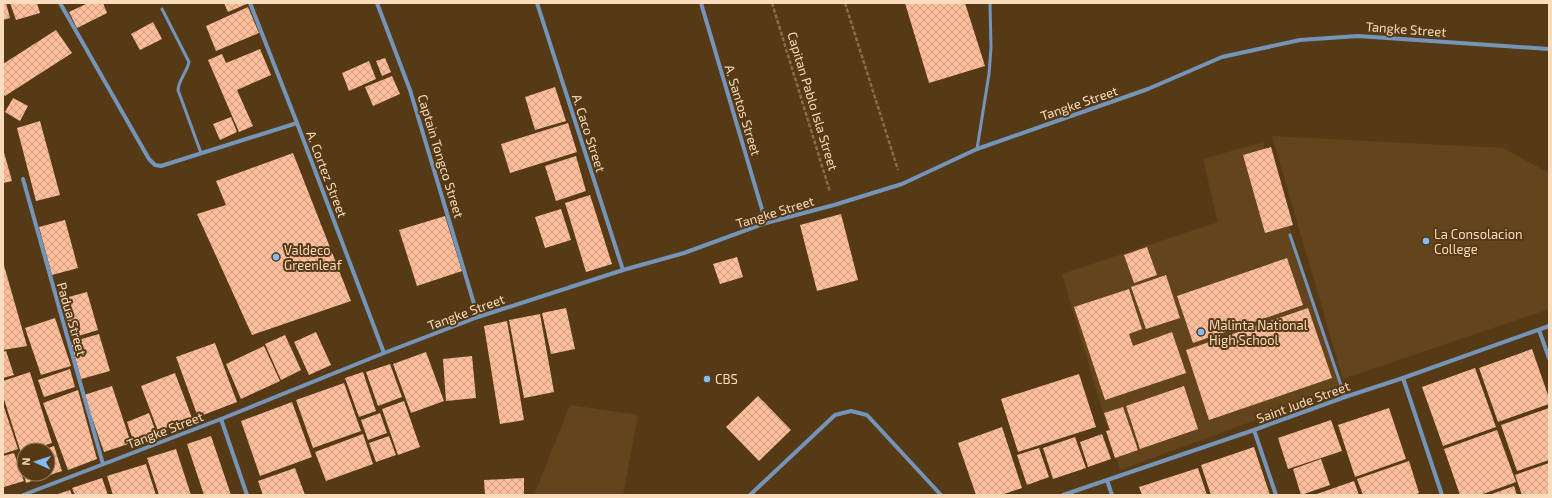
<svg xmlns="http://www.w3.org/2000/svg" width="1552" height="498" font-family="'Exo 2',sans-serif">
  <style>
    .built { fill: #63441c }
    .building { fill: url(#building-cross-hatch) }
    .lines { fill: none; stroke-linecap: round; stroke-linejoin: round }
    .path { stroke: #896d4a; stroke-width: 2.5; stroke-dasharray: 4 2; stroke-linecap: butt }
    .service { stroke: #7495b9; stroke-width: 3 }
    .minor { stroke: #7495b9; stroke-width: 4 }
    .poi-dot { fill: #81bdfa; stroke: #563a16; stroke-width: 1.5 }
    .labels { text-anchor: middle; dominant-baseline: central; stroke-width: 4; stroke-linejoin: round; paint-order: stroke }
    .street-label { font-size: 13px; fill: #f9dcbc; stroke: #563a16 }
    .poi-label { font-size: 13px; fill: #f9dcbc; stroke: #563a16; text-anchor: start }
  </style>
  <defs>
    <pattern id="building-cross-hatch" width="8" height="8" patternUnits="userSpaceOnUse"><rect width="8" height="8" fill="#fbbd9a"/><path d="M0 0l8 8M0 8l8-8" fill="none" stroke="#cf9e82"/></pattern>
  </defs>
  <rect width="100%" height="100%" fill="#563a16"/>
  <!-- built -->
  <path class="built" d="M1272,136L1503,148L1549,173V309L1343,379Z
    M1263,142L1340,389L1120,470L1062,274L1218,222L1203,159Z
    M570,405L638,415L623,495H534Z"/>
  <!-- building -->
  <path class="building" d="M3,3H6L10,18L3,20Z
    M10,3H37L40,13L16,20Z
    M88,3H103L107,13L77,28L69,12Z
    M224,3H249L228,12Z
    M905,3H965L985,66L929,83Z
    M248,7L259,33L216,51L206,26Z
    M153,22L162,39L140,50L131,34Z
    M56,30L72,53L5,96L3,93V64Z
    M260,49L271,75L237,90L253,126L239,132L208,60L222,54L226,63Z
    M385,58L391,72L382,76L376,61Z
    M369,61L376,79L349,91L342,73Z
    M392,76L400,94L373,106L365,87Z
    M555,87L566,121L535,130L525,97Z
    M13,98L28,106L20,121L5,112Z
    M231,117L237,132L220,140L213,124Z
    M40,121L60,195L36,201L17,128Z
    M568,123L577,152L510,173L501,144Z
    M1271,147L1293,225L1265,233L1243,155Z
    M3,149L12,181L3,183Z
    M293,153L351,301L252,335L197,214L226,205L216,181Z
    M576,156L586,191L556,201L545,166Z
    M590,195L612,264L586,272L565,203Z
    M561,209L571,240L545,248L535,217Z
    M841,214L858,280L817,291L800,225Z
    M445,216L462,271L417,286L399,230Z
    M65,220L78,268L52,275L39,227Z
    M1147,247L1157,275L1134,283L1124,255Z
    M737,257L743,277L720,284L713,264Z
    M1287,258L1303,305L1193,343L1177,296Z
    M3,262L27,346L3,350Z
    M1166,275L1180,318L1146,329L1131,287Z
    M1129,289L1142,329L1129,334L1133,346L1172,332L1186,373L1105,400L1074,307Z
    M87,292L98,330L72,338L61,299Z
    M566,308L575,349L551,354L542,313Z
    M1308,308L1332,378L1209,420L1186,350Z
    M540,314L554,392L524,398L509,320Z
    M55,318L71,366L41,375L25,328Z
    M507,321L524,420L500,424L484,326Z
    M316,332L331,365L309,375L294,342Z
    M99,334L110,371L81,379L71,342Z
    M285,335L301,370L281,380L265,344Z
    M215,343L237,402L198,417L176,357Z
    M264,346L280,381L241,399L226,364Z
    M1532,349L1549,398V404L1498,422L1479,368Z
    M6,351L14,375L3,378V352Z
    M426,352L444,401L411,413L393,364Z
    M472,356L476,398L446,401L443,359Z
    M390,364L402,397L378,406L366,372Z
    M1475,368L1496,427L1443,446L1422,387Z
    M70,369L75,387L44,397L38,380Z
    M30,372L52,443L29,450H24V452L21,453L3,396V381Z
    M363,372L376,411L359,417L345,378Z
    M175,373L192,418L158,431L141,386Z
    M1079,374L1096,427L1018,452L1001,399Z
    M344,383L361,431L313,448L296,400Z
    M112,386L131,443L104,452L84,395Z
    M1184,386L1198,429L1140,449L1126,406Z
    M78,390L97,459L68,470L43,403Z
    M758,396L791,430L759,461L726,427Z
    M404,401L420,447L398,455L382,409Z
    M292,402L312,457L260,476L241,421Z
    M3,404L18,449L3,454Z
    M1123,407L1138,450L1115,458L1106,431L1110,430L1104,413Z
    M1389,408L1406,459L1355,477L1338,425Z
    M1549,408V460L1517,471L1501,425Z
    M149,413L156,432L133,440L127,422Z
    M380,413L387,433L368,440L361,420Z
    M1331,420L1342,451L1288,469L1278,438Z
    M1002,427L1022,488L1001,495H976L958,443Z
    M1497,430L1516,482L1480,495H1460L1444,449Z
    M363,434L373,464L326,481L315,452Z
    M1102,434L1111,459L1088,467L1080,442Z
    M211,436L231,495H204L187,444Z
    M389,436L396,455L376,462L369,443Z
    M1075,437L1086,468L1053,479L1043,448Z
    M54,446L62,471L26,483L24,474H48V450H43Z
    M1254,447L1270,495H1211L1201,465Z
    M1039,448L1049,477L1027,485L1017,455Z
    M176,449L191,495H159L147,458Z
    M14,453L24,481L4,487L3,483V456Z
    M24,456V474L19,458Z
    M1321,459L1330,485L1301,495L1293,469Z
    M1409,461L1419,493L1414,495H1363L1357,479Z
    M1549,463V495H1522L1515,475Z
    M146,464L156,495H113L107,476Z
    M295,468L305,495H263L258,481Z
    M1198,468L1207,495H1142L1139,487Z
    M102,478L108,495H75L72,488Z
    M524,478V495H485L484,480Z
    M1354,481L1359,495H1314Z
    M1514,486L1517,495H1489Z
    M70,490L72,495H55Z"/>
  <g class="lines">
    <!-- path -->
    <path class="path" d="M772,3L830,192
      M845,3L898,170"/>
    <!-- service -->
    <path class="service" d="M162,9L189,62C187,72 179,79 178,90L201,153
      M977,149L989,74L991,48L990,3
      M1290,235L1345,397"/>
    <!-- minor -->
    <path class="minor" d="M60,3L149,159L155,165L161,166L297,123
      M250,3L297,123L384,353
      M377,3L410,90L478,317
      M537,3L623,270
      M701,3L766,223
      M23,179L103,464
      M1539,330L1549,358
      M1403,378L1442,495
      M221,419L247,495
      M1254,430L1276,495
      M1107,480L1112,495
      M23,495L221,419L384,353L478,317L623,270L684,253L766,223L834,205L902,184L977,149L1148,89L1222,57L1300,40L1358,36L1549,49
      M750,495L835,415L851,411L867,415L941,495
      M1063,495L1254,430L1345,397L1403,378L1549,326"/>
  </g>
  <!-- markers -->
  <g class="poi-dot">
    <circle cx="1426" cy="241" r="4"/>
    <circle cx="276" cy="257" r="4"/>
    <circle cx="1201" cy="332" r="4"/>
    <circle cx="707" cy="379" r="4"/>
  </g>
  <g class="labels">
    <!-- street labels -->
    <g class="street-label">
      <text transform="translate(1406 29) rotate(4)">Tangke Street</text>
      <text transform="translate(813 101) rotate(73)">Capitan Pablo Isla Street</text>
      <text transform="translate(1079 103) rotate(-19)">Tangke Street</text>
      <text transform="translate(743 110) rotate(73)">A. Santos Street</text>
      <text transform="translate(589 133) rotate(72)">A. Caco Street</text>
      <text transform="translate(441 156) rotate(73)">Captain Tongco Street</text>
      <text transform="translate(327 174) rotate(69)">A. Cortez Street</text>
      <text transform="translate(775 212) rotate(-17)">Tangke Street</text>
      <text transform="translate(466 312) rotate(-20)">Tangke Street</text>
      <text transform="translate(72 319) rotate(74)">Padua Street</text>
      <text transform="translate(1303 402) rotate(-20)">Saint Jude Street</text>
      <text transform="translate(165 430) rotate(-21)">Tangke Street</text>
    </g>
    <!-- poi labels -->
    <g class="poi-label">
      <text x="1434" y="234">La Consolacion<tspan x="1434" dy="15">College</tspan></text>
      <text x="284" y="250">Valdeco<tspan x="284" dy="15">Greenleaf</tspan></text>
      <text x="1209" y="325">Malinta National<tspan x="1209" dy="15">High School</tspan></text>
      <text x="715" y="379">CBS</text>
    </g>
  </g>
  <!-- border -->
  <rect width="1552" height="498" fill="none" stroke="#f9dcbc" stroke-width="8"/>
  <!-- north arrow -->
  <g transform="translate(36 462) rotate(273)"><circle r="19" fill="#563a16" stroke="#977b58"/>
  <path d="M0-3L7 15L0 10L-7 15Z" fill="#81bdfa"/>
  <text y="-6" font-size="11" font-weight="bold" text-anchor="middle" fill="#f9dcbc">N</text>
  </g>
</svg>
